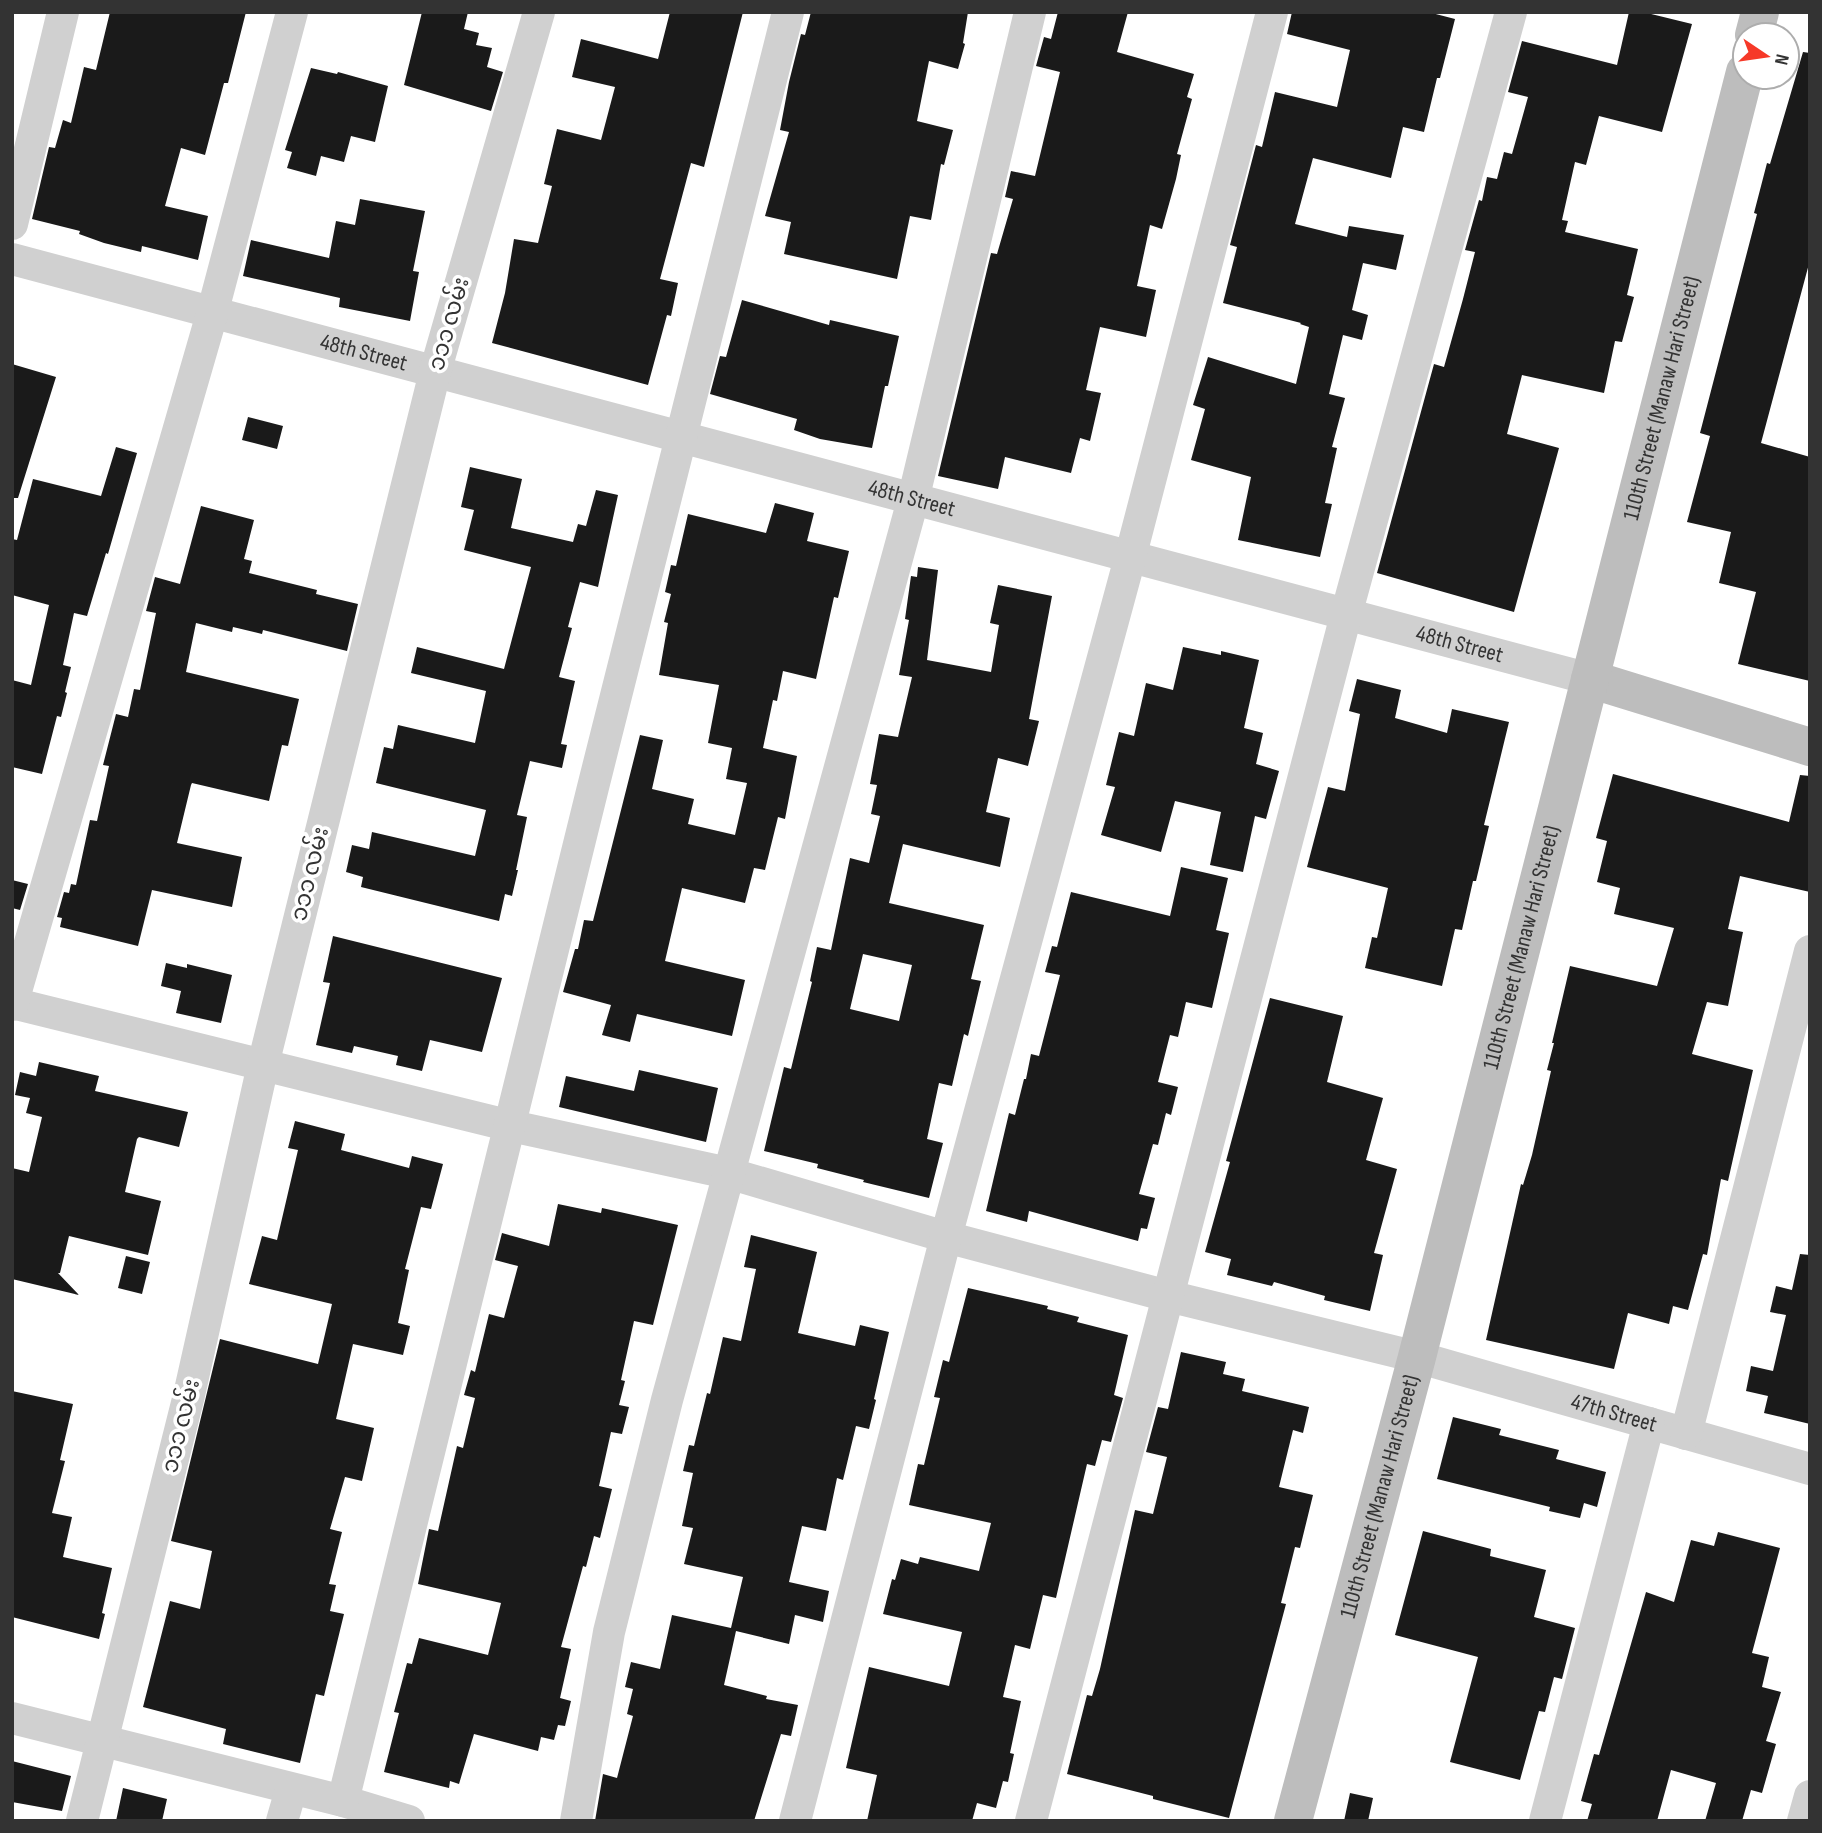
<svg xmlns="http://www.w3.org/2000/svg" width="1822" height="1833" font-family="'Sofia Sans Condensed','Noto Sans Myanmar',sans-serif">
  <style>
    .building { fill: #1a1a1a; fill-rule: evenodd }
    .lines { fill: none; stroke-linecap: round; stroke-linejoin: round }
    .street { stroke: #d0d0d0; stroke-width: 32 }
    .secondary { stroke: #bdbdbd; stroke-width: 38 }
    .labels { text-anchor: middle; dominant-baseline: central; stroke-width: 7; stroke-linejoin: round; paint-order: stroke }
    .street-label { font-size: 23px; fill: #333; stroke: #fff }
  </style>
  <rect width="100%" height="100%" fill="#fff"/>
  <!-- building -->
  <path class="building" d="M110,12H246L228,83H224L205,155L181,148L165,206L208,216L198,260L142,246L141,252L104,243L79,234L80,231L32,219L49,147L55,148L63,120L71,123L84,67L96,70Z
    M422,12H468L464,29L479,33L476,45L492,48L487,67L503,72L491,111L404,85Z
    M670,12H743L704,167L691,163L660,279L678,283L671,316L667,315L648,385L492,343L505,293L514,239L538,243L552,186L544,184L557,129L601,140L615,87L572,77L581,39L658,59Z
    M811,12H968L963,43L965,44L958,69L929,61L917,121L953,130L944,165L941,164L931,220L910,216L897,279L784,254L791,222L765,216L789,132L780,130L789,82L801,34L805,35Z
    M1058,12H1128L1117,52L1194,74L1187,97L1192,99L1177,154L1181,155L1176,179L1162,229L1150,225L1137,286L1156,290L1146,337L1100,327L1086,390L1101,393L1090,441L1080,438L1071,473L1005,457L998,489L938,476L991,253L997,254L1013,199L1005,197L1011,171L1035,176L1060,72L1036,66L1044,37L1051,39Z
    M1292,12H1428L1455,19L1440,78H1437L1424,132L1403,127L1391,178L1313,158L1295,224L1347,237L1349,226L1404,235L1396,270L1363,263L1352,310L1368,315L1362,340L1343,335L1329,394L1345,398L1332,447L1337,448L1325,503L1332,504L1320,557L1238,540L1251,477L1191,460L1205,409L1193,405L1208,357L1296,384L1309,327L1300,324L1301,323L1223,303L1237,247L1230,245L1256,145L1262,147L1275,92L1337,107L1350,50L1287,34Z
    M1629,12H1643L1692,24L1662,132L1599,116L1586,165L1575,162L1562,220L1568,221L1565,232L1638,249L1627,295L1634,297L1622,342L1615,341L1604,393L1522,375L1507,434L1559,448L1514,612L1377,573L1434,364L1444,367L1463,299L1475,252L1465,250L1479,200L1482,201L1487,177L1497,179L1504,152L1512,154L1528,97L1508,92L1522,41L1617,65Z
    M1803,52L1810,53V260L1761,443L1810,457V681L1738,664L1756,592L1719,583L1731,532L1687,522L1710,436L1700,433L1757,214L1754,213L1767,163L1770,164Z
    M311,68L337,74L338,72L388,86L375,142L351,136L344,162L321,156L316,176L287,168L292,152L285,150Z
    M360,199L425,211L413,271L419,272L410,321L339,307L340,298L243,276L251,240L329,258L336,221L355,225Z
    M742,300L829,325L830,320L899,336L888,386H885L872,448L820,439L794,430L797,419L710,394L720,356L726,357Z
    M12,364L56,377L18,498H12Z
    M248,417L283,426L277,449L242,440Z
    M116,447L137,453L108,554L106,553L87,616L74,613L63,665L71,667L65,692L67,693L61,717L57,716L42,774L12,767V680L31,685L49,605L12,595V539L17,540L33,479L101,496Z
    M470,467L522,479L511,528L573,542L578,524L586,526L596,490L618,495L598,587L580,582L568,627L572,628L559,677L575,681L561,744L567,745L562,768L530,761L517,815L527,817L516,870H518L512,896L505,894L499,921L361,887L363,877L346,872L352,845L369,849L372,832L475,856L486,810L376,783L384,747L393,749L398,725L475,743L486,691L411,673L417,647L504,669L531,567L464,550L474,510L461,507Z
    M775,503L814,513L807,541L849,551L838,598L834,597L816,679L783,671L777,701L773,700L763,748L797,756L785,819L778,817L765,870L754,868L745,903L682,888L665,961L745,980L732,1036L637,1014L630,1042L602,1035L611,1005L563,992L575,949H578L584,920L593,921L640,735L663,740L652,789L694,799L688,824L735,835L747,783L726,779L732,748L708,743L719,685L659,675L668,623L664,622L671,594L665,592L671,565L676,566L688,514L766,533Z
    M201,506L254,520L244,559L252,561L249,573L317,590L316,594L358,604L347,651L263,630L262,634L233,627L232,632L196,623L186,672L299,699L288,746L282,745L269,801L192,783L191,785L177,843L242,857L232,907L152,890L138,946L60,927L62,918L57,917L64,892L69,893L71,884L76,885L90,820L97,821L109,766L103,765L116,714L128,717L134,689L140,690L156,613L146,611L155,577L180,584Z
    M918,567L938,570L927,660L991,672L999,625L990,623L998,585L1052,596L1029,719L1039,721L1028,766L998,758L986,812L1010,818L1000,867L903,844L889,903L984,925L971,979L981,981L968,1036L964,1034L952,1086L939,1083L927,1139L943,1143L929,1198L863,1182L864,1180L817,1168L818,1164L764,1151L784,1067L791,1069L812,982L810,981L817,947L831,950L850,858L869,863L880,816L871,814L877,785L870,784L879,734L898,737L912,677L899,675L909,620L905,619L911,576L917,577ZM863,954L912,965L899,1021L850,1009Z
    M1183,647L1221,655V651L1259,660L1244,728L1263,733L1256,764L1279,771L1266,819L1255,816L1243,872L1210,865L1221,812L1175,801L1161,852L1101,835L1115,787L1106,785L1119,732L1134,736L1146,683L1173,690Z
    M1357,679L1401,690L1395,718L1447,733L1452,709L1509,722L1484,825L1489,826L1476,881H1473L1462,930L1455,929L1442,986L1365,968L1372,937L1377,938L1388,888L1307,867L1328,787L1345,791L1360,714L1349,711Z
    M1613,774L1789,822L1800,775L1810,776V892L1740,876L1728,929L1743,932L1728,1006L1707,1002L1692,1054L1753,1070L1728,1181L1721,1179L1707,1255L1703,1254L1688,1310L1673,1306L1669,1324L1628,1313L1614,1369L1486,1340L1521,1184L1523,1185L1532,1155L1551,1071L1547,1070L1554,1043H1552L1570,966L1657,986L1674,928L1614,914L1620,888L1597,882L1607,841L1596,838Z
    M1181,867L1228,878L1216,930L1229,933L1212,1008L1186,1002L1178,1037L1170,1035L1158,1082L1178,1087L1171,1115L1166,1113L1158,1145L1153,1144L1139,1194L1155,1198L1147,1229L1141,1228L1138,1241L1029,1211L1027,1222L986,1211L1009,1113L1015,1115L1024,1079H1026L1031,1054L1039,1056L1060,975L1045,972L1052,946L1057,947L1071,892L1170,916Z
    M12,880L28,884L20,910L12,908Z
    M333,936L502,978L482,1052L430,1040L422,1071L396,1065L398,1056L354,1046L352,1053L316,1045L330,983L323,982Z
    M166,963L187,968V964L232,975L221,1023L176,1013L181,991L161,986Z
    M1270,998L1343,1016L1327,1082L1383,1098L1366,1160L1397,1169L1374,1253L1383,1255L1370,1311L1324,1300L1325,1296L1274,1282L1272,1286L1227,1275L1231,1259L1205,1252L1230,1162L1226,1161Z
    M39,1062L99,1076L95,1091L188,1112L179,1147L139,1137L137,1139L125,1192L161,1201L148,1255L69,1236L60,1273H58L79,1295L12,1279V1168L29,1172L42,1117L26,1113L30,1098L15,1095L20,1072L36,1076Z
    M639,1070L718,1088L706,1142L559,1107L566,1076L634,1091Z
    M295,1121L345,1134L341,1150L409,1168L412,1156L443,1164L431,1209L421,1207L405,1269L409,1270L398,1323L410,1326L403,1355L353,1344L336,1419L374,1428L362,1481L345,1477L330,1529L342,1532L329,1584L336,1585L330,1611L344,1614L324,1696L316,1694L300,1763L223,1744L226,1729L143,1707L170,1601L200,1609L212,1551L171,1541L220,1339L318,1364L332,1304L249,1284L262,1236L277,1240L298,1150L288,1148Z
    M558,1204L601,1213L602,1208L678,1225L653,1325L634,1321L621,1380L625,1381L619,1405L629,1407L622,1434L611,1432L599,1486L612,1489L600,1538L594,1536L586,1567L583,1566L561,1647L571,1649L560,1698L571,1701L565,1726L558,1725L554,1740L541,1737L538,1751L474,1734L459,1784L450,1781L449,1788L384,1772L399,1713L394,1712L407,1663L412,1664L419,1638L488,1655L501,1603L418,1584L429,1529L438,1531L457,1446L463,1448L475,1398L464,1395L471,1370L475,1372L489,1314L504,1318L518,1266L495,1260L502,1233L549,1246Z
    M751,1235L817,1252L798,1333L855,1346L860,1325L889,1332L874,1399L876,1400L869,1429L856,1426L843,1480L837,1478L826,1531L802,1526L789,1582L829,1591L823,1622L795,1615L789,1644L736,1631L724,1685L767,1696L766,1699L798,1705L791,1736L781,1734L754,1821H595L603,1774L617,1778L633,1716L627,1714L633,1689L625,1687L631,1662L660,1669L672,1615L731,1628L743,1577L684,1564L693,1528L682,1526L693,1473L683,1471L689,1445L694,1446L707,1393L710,1394L723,1337L741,1341L756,1269L744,1267Z
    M1800,1254L1810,1255V1424L1764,1413L1768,1396L1746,1391L1751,1366L1773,1371L1786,1315L1770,1312L1776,1286L1792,1290Z
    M126,1256L150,1262L142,1294L118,1288Z
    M968,1288L1048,1306L1047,1309L1079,1317L1077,1322L1128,1335L1114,1395L1123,1398L1111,1442L1102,1440L1095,1466L1087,1464L1056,1598L1043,1595L1030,1649L1015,1645L1003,1697L1021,1701L1010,1753L1014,1754L1008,1782L1003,1781L996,1808L977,1803L972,1821H867L877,1775L846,1768L869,1667L949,1686L962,1632L883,1614L892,1579L895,1580L901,1559L918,1564L920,1557L979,1571L991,1523L909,1505L918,1464L924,1465L940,1398L934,1397L943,1360L949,1362Z
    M1181,1352L1226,1362L1223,1374L1245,1379L1242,1391L1309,1407L1303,1433L1293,1430L1279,1487L1313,1495L1300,1548L1295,1547L1281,1603L1286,1604L1229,1818L1153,1799V1796L1067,1774L1087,1695L1092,1696L1100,1669L1135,1510L1153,1514L1167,1457L1146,1452L1158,1407L1168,1409Z
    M12,1391L73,1404L60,1460L65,1461L52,1513L72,1517L63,1557L112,1568L102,1613L105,1614L99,1639L12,1617Z
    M1453,1417L1501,1429L1499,1435L1559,1450L1556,1459L1606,1472L1597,1507L1584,1503L1580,1518L1549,1511L1550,1507L1437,1479Z
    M1423,1531L1491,1549L1490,1556L1546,1570L1534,1617L1575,1628L1562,1679L1554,1677L1545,1712L1539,1711L1520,1780L1450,1762L1478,1657L1395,1635Z
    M1718,1532L1780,1548L1752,1653L1769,1657L1762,1687L1781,1692L1766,1741L1776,1744L1762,1793L1751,1790L1742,1821H1705L1716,1783L1671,1770L1657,1821H1587L1592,1804L1581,1801L1594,1754L1599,1755L1646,1592L1674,1602L1691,1540L1714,1546Z
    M12,1761L71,1776L62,1811L12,1802Z
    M123,1788L167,1799L162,1821H116Z
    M1350,1793L1373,1798L1368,1821H1344Z"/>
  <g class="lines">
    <!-- street -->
    <g class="street">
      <path d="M12,224L63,12"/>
      <path id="s1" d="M12,259L1590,679"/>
      <path id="s2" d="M12,1003L511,1126L728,1173L946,1237L1168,1296L1417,1357L1810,1469"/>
      <path d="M12,1005L212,314L292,12"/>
      <path d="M1686,1434L1810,951"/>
      <path d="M12,1718L343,1801L409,1821"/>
      <path d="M343,1801C491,1205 635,607 788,12"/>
      <path d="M82,1821L189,1395L263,1065L435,372L539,12"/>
      <path d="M282,1821L291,1790"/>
      <path d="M576,1821L609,1632L667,1400L913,500L1030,12"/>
      <path d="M795,1821L946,1237L1130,558L1272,12"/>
      <path d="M1031,1821L1346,615L1511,12"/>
      <path d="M1545,1821L1649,1423"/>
      <path d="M1803,1821L1810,1796"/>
    </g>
    <!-- secondary -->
    <g class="secondary">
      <path d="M1754,35L1760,12"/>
      <path d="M1590,679L1810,747"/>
      <path id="s3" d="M1293,1821L1417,1357L1745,72"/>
    </g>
  </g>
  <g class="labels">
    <!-- street labels -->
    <g class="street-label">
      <text transform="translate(449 324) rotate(-74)">၁၁၁ လမ်း</text>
      <text stroke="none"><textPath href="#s1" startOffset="364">48th Street</textPath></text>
      <text stroke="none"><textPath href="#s3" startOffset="1470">110th Street (Manaw Hari Street)</textPath></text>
      <text stroke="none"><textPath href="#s1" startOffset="931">48th Street</textPath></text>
      <text stroke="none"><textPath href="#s1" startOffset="1498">48th Street</textPath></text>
      <text transform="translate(310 874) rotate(-76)">၁၁၁ လမ်း</text>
      <text stroke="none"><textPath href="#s3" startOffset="903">110th Street (Manaw Hari Street)</textPath></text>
      <text stroke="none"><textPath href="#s2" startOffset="1654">47th Street</textPath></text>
      <text transform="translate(181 1426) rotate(-76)">၁၁၁ လမ်း</text>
      <text stroke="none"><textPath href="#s3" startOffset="336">110th Street (Manaw Hari Street)</textPath></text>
    </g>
  </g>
  <!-- border -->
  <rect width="1822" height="1833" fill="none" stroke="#333333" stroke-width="28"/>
  <!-- north arrow -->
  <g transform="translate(1766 56) rotate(103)"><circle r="33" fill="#ffffff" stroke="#adadad" stroke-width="2"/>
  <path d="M0-5L12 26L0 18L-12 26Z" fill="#f63928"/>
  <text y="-10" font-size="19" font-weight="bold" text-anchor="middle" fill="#333333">N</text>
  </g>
</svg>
